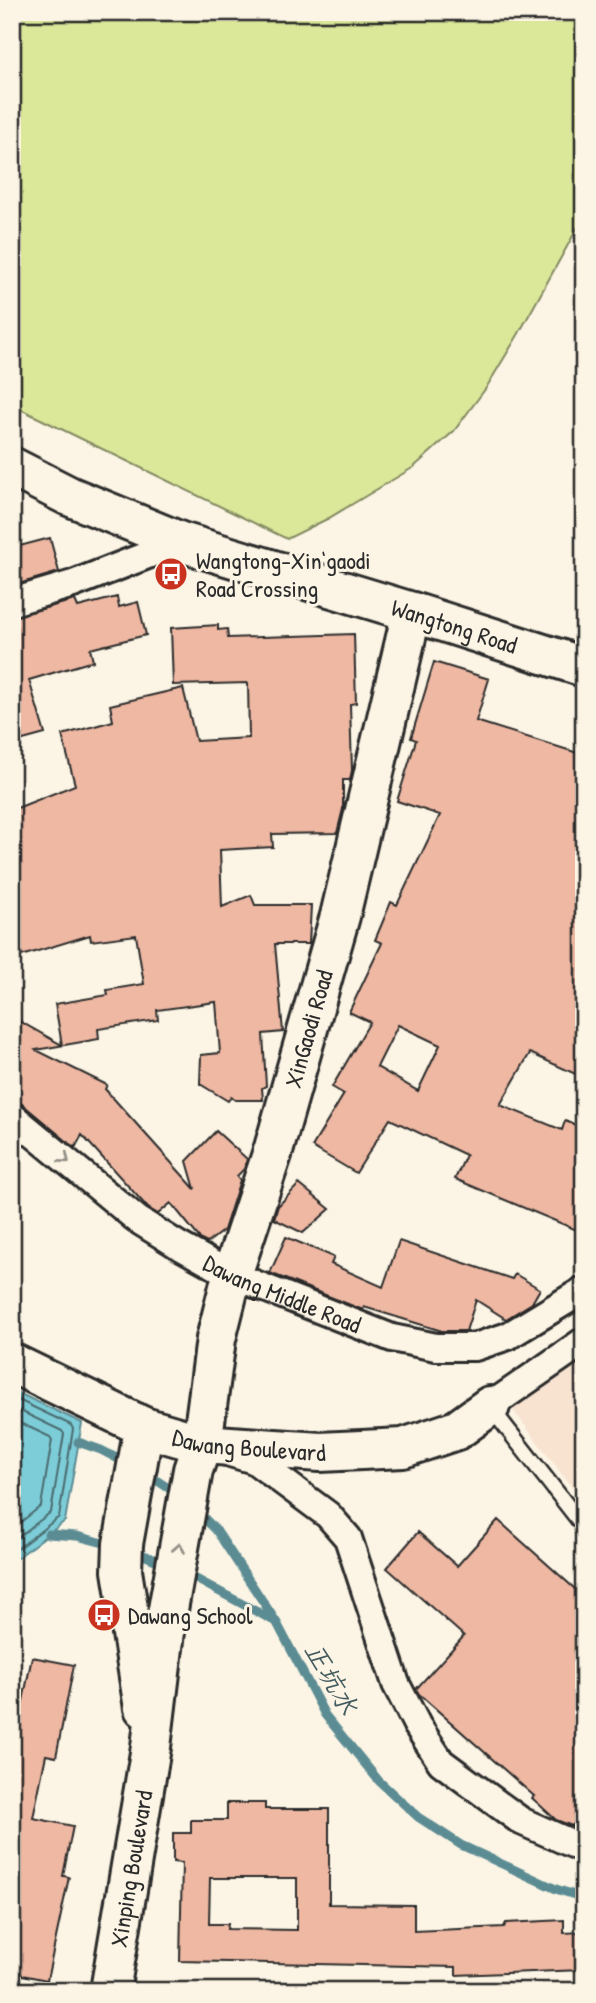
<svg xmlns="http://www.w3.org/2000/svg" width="596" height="2003" font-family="'Patrick Hand','LXGW WenKai TC',sans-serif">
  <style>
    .built { fill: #f8e3d1 }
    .green { fill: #dbe799; stroke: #838962; stroke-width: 2 }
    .water { fill: #7dcdd8; stroke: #5c8c93; stroke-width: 2 }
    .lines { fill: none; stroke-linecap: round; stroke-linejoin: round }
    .shore { stroke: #4c6c70; stroke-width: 2 }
    .stream { stroke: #5c8c93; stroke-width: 9 }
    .building { fill: #eeb8a3; stroke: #2b2b2b; stroke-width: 2; fill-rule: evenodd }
    .lane-casing { stroke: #2b2b2b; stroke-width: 19 }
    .street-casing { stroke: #2b2b2b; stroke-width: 32 }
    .secondary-casing { stroke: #2b2b2b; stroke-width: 44 }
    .lane { stroke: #fcf5e5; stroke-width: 14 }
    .street { stroke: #fcf5e5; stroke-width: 26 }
    .secondary { stroke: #fcf5e5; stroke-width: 38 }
    .oneway { stroke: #949088 }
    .labels { text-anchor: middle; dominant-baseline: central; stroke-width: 6; stroke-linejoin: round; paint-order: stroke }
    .poi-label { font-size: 24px; fill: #2b2b2b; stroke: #fcf5e5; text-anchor: start }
    .street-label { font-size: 24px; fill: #2b2b2b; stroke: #fcf5e5 }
    .water-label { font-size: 26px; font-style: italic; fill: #445c5f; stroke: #fcf5e5 }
  </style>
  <rect width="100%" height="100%" fill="#fcf5e5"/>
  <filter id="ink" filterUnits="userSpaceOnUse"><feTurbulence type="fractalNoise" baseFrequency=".0143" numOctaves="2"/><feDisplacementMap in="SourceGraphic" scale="14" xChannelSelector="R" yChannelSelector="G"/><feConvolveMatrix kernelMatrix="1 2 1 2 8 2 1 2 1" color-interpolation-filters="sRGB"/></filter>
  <g filter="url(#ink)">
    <!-- built -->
    <path class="built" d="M584,1355V1503L509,1405Z"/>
    <!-- green -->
    <path class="green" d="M12,12H584V216L518,335L486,388L454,431L414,467L329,518L287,539L12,405Z"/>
    <!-- water -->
    <path class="water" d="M12,1390L82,1423L65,1521L12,1562Z"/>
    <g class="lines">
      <!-- shore -->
      <path class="shore" d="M12,1397L71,1425L73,1429L59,1517L12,1553
        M12,1407L62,1431L64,1434L51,1512L12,1542
        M12,1419L50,1437L52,1440L41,1506L12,1529"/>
      <!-- stream -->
      <path class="stream" d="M78,1442L101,1450L128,1464
        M144,1472L179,1495
        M197,1511L216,1530L277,1623L325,1715L379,1781L418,1817L461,1845L556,1889L584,1898
        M48,1534L77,1536L115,1546
        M132,1550L167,1565
        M183,1572L276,1622"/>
    </g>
    <!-- building -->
    <path class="building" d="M50,538L59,572L15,585L12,574V548Z
      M117,597L119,607L138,602L146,635L90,649L93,661L29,680L45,734L12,743V617L75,600L78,607Z
      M218,625V630L227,629L228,638L354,634L356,703L350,704L352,770L350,780H343V809L337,833L272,834L273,847L220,850L222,907L251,895L255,905H311L309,944H275L283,1032L263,1034L266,1086L262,1088L263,1100H235L231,1097L228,1101L200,1084L201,1055L220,1053L216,1002L157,1010L158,1020L98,1029L99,1039L36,1050L107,1085L105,1089L195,1189L187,1161L216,1131L247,1159L244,1169L237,1176L240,1180L224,1230L207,1243L201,1240L171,1203L158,1214L148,1208L82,1135L75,1148L22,1104L12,1101V1017L62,1045L55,1004L108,995L107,990L144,984L136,935L91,941L90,935L12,959V810L75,785L62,735L113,721L110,705L183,688L196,741L249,738L248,683L173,685L171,628Z
      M434,662L489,679L476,721L584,755V1078L530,1053L500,1105L562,1130L565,1121L584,1128V1233L455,1179L466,1155L390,1119L356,1173L312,1147L344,1094L332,1087L370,1022L349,1012L382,943L375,940L391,902L397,905L440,815L397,801L416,740L411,738ZM398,1025L440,1045L418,1091L377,1067Z
      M299,1184L330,1209L303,1233L274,1219L278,1206Z
      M286,1237L334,1257L331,1264L383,1287L399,1241L512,1279L515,1274L540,1289L532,1303L506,1319L476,1300L466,1331H442L364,1307L363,1310L270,1273Z
      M498,1520L584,1597V1813L572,1826L556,1820L532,1798L534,1796L419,1694L416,1689L464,1636L387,1568L418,1532L457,1566Z
      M32,1657L74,1665L56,1757L46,1755L33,1818L73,1826L63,1876L69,1877L47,1980L12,1973V1896L19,1864L12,1863V1773L17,1749H13Z
      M227,1803H265V1809H329V1904L414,1905V1931L504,1927L506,1923L564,1920V1933L581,1932L582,1970L456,1975V1967L180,1961L182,1863L173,1862V1833H191V1820H227ZM210,1878H297V1930L227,1929L228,1924H209Z"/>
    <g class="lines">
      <defs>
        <path id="lane" d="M491,1408L584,1527"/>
        <g id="street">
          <path d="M12,602L73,584L181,542"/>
          <path id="s1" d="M12,1116L138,1220L178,1245L232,1275L392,1338L436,1347H475L508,1336L584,1290"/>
          <path d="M490,1406L584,1341"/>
          <path d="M230,1453L254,1460L328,1515L348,1538L396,1684L417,1725L441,1762L521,1821L584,1849"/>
        </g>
        <g id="secondary">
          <path id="s2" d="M12,467L69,496L181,542L412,612L584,667"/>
          <path id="s3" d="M12,1363L144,1427L202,1444L320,1452L403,1448L457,1430L490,1406"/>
          <path d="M144,1708L122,1571L123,1544L144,1427"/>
          <path id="s4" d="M110,1991L151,1747L167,1615L193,1470L202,1444L216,1339L232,1275L274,1148L340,916L412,612"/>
        </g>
      </defs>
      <!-- lane casing -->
      <use href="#lane" class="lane-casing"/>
      <!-- street casing -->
      <use href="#street" class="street-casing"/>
      <!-- secondary casing -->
      <use href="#secondary" class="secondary-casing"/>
      <!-- lane -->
      <use href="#lane" class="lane"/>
      <!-- street -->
      <use href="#street" class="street"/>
      <!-- secondary -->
      <use href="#secondary" class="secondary"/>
    </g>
    <!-- one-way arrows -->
    <defs><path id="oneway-chevron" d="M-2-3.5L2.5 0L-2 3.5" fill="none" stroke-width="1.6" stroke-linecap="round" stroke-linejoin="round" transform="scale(1.75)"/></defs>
    <g class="oneway">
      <use href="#oneway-chevron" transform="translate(65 1159) rotate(40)"/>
      <use href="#oneway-chevron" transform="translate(179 1548) rotate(-80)"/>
    </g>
  </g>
  <!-- icons -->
  <defs>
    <symbol id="bus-disc" viewBox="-11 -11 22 22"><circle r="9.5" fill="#c8321e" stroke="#fcf5e5"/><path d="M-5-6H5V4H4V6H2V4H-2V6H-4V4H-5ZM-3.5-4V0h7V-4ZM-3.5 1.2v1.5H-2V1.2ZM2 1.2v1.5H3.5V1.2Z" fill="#fff"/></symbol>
  </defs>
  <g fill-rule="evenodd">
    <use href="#bus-disc" x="152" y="555" width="38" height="38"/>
    <use href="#bus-disc" x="85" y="1596" width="38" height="38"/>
  </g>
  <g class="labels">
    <!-- poi labels -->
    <g class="poi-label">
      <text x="196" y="560">Wangtong-Xin‘gaodi<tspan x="196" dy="28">Road Crossing</tspan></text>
      <text x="128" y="1615">Dawang School</text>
    </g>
    <!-- street labels -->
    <g class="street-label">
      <text stroke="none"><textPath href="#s2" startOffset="471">Wangtong Road</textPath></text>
      <text stroke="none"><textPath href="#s4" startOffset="985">XinGaodi Road</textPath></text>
      <text stroke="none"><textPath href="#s1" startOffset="326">Dawang Middle Road</textPath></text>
      <text stroke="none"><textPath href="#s3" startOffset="254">Dawang Boulevard</textPath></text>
      <text stroke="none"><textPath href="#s4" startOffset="124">Xinping Boulevard</textPath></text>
    </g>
    <!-- water labels -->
    <g class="water-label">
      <text transform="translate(332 1678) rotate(60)">正坑水</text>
    </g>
  </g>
  <!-- margin -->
  <rect width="596" height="2003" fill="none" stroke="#fcf5e5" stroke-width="42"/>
  <rect x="21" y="21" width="554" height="1961" fill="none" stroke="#2b2b2b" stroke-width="2.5" filter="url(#ink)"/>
</svg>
